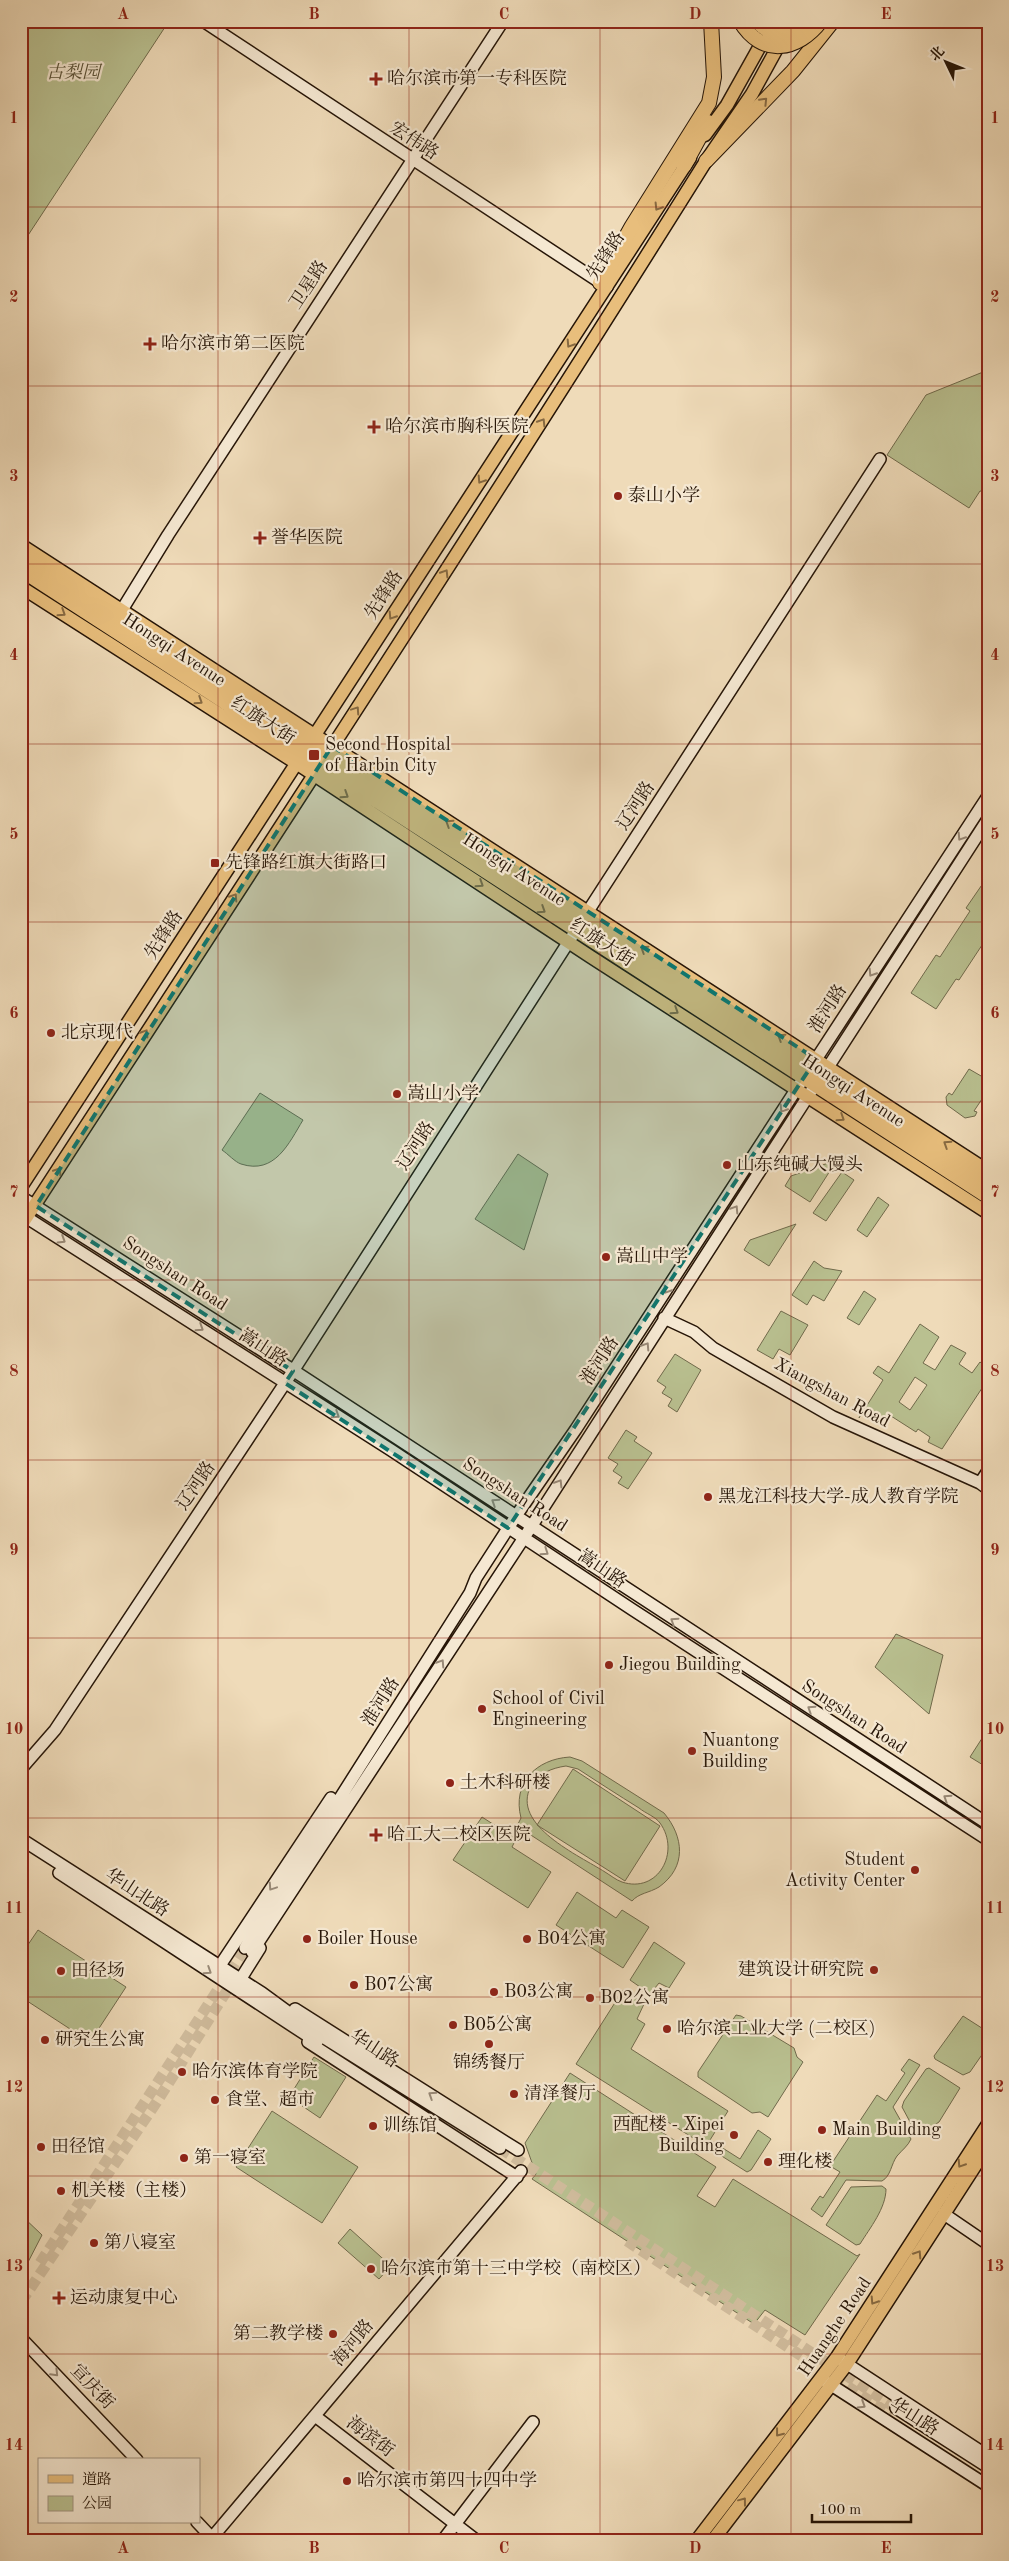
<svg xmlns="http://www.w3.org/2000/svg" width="1009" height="2561" font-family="'Old Standard TT','Noto Serif SC',serif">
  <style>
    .green { fill: #b9c090; stroke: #706a4c; fill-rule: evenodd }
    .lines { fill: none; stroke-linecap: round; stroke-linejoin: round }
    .secondary-tunnel { stroke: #d1bd9e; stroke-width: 11; stroke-dasharray: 11 5.5; stroke-linecap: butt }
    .secondary-casing { stroke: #261507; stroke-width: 14 }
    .primary-casing { stroke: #261507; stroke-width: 15 }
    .highway-casing { stroke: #261507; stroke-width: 16 }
    .secondary { stroke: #f5e8d2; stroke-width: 11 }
    .primary { stroke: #e8be7c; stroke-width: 12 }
    .highway { stroke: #e8be7c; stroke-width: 14 }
    .highway-bridge-casing { stroke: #261507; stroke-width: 16; stroke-linecap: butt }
    .highway-bridge { stroke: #e8be7c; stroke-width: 14 }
    .oneway { stroke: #876a42 }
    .oneway2 { stroke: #988977 }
    .marked { fill: #0f766e; fill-opacity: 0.2; stroke: #0f766e; stroke-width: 4; stroke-dasharray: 10 6; stroke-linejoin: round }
    .grid { fill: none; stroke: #8f2418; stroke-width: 1; stroke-opacity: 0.55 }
    .poi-dot { fill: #8f2418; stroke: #f5e8d2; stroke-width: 2 }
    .labels { text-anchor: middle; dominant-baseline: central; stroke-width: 4.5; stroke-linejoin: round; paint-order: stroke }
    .park-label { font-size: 18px; font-style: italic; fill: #595137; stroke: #f5e8d2 }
    .poi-label { font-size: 18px; fill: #261507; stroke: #f5e8d2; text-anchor: start }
    .street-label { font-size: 18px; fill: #261507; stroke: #f5e8d2 }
    .neatline { fill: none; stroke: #8f2418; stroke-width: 2 }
    .grid-label { font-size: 16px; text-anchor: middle; font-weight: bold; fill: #8f2418 }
  </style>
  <rect width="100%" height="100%" fill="#efdbb9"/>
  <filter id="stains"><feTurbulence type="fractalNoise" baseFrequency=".004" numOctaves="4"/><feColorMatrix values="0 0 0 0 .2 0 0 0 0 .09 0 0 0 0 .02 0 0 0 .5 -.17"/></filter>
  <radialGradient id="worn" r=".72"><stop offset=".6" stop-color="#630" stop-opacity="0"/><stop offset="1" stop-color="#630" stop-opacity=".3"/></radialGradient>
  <!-- green -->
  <path class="green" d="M21,21H169L21,246Z
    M988,370V492L980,491L969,508L887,455L926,395Z
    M988,876V936L959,980L956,979L936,1009L911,993L936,955L940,957L970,911L966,908Z
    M969,1069L988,1080V1090L974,1111L977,1112L975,1116L965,1118L947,1105L946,1097L949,1093L952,1095Z
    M260,1093L303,1120C289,1143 275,1175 241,1164C235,1162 228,1154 222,1150Z
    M518,1154L548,1174L524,1250L475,1219Z
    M837,1160L810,1202L785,1186L791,1176Z
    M842,1172L854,1180L826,1221L813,1213Z
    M878,1197L889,1205L867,1237L857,1230Z
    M796,1224L769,1266L744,1250L750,1240Z
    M814,1261L824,1268L842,1271L824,1301L813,1295L807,1305L792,1295Z
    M864,1291L876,1299L859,1325L847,1318Z
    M781,1311L808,1325L790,1355L779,1349L773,1359L757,1350Z
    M920,1324L939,1337L923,1363L935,1370L951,1345L966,1353L959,1364L972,1373L980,1362L988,1368V1379L942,1449L928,1442L930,1437L918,1429L916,1432L891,1416L884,1427L862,1413L859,1418L883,1380L873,1373L878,1366L889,1373ZM915,1377L927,1385L910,1410L899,1402Z
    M675,1354L701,1370L677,1412L668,1406L672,1399L662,1393L666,1387L657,1381Z
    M626,1430L637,1437L634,1441L652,1453L628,1489L618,1483L622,1477L613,1471L618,1464L608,1458Z
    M896,1634L943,1655L929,1714L875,1667Z
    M988,1729V1768L970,1757Z
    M570,1757L582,1761L664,1813C684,1837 687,1867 659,1887C649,1893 639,1893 632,1901L517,1826L521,1818C512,1783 536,1759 570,1757ZM566,1766L578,1769C598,1782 618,1795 639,1808C645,1813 656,1817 660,1823C681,1852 658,1894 622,1882C616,1880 610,1875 605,1872C580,1856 510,1825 531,1786C539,1773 552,1768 566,1766Z
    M573,1769L660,1826L625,1881L537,1825Z
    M482,1817L516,1839L512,1847L551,1872L528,1908L453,1860Z
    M577,1892L616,1918L622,1910L649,1927L623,1968L556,1925Z
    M38,1930L126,1987L90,2042L21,1997V1955Z
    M654,1942L685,1963L669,1988L659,1983L650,1994L630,1980Z
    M623,1990L644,2004L637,2019L645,2024L631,2049L728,2111L710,2140L740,2159L758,2130L771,2139L751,2170L747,2172L576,2064Z
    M736,2015L741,2016L794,2048L797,2057L803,2062L768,2117L760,2112L752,2113L698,2077V2072Z
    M963,2016L988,2032V2046L970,2072L963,2075L935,2059L934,2056Z
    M314,2057L346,2077L320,2118L289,2097Z
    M909,2059L920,2065L893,2107L911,2139C908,2146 902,2150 897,2156C891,2164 891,2176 882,2181L846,2180L822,2217L811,2209L820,2196L823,2198L840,2172L830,2166L877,2095L886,2101L905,2073L901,2070Z
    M929,2068L960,2088L939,2122L920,2134L916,2133L902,2107L904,2101L926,2069Z
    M570,2073L716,2167L697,2196L715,2207L733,2179L857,2256L860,2254L805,2335L765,2310L754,2324L532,2179L536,2174L525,2143Z
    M272,2111L358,2167L322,2223L236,2167Z
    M882,2186L886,2189C886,2208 870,2228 860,2244L856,2245L826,2225L851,2187Z
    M21,2215L42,2235L26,2266L21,2261Z
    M350,2229L391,2266L379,2279L338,2243Z"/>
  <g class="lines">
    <!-- secondary-tunnel -->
    <path class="secondary-tunnel" d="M500,2148L896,2408
      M627,2241L891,2415
      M40,2263L245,1948
      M21,2302L156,2103L235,1978"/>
    <defs>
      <path id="secondary" d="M203,21L607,287
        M117,618L168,535L503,21
        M583,919L880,459
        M811,1067L988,796
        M823,1075L988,819
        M21,1197L288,1367L988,1824
        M21,1214L391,1450L633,1610L988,1840
        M664,1318L694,1332L713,1348L833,1417L980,1483L988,1489
        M980,1483L988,1471
        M21,1769L55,1730L297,1365L573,935
        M21,1839L262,1993L318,2034L500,2148
        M59,1873L317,2042
        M245,1948L470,1593L476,1578L516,1516L576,1429L801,1082
        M252,1952L531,1527L812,1090
        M219,1967L331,1798
        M240,1980L260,1948
        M295,2009L518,2150
        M308,2042L517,2177
        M944,2214L988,2244
        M21,2338L137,2460
        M841,2360L988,2456
        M825,2381L988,2486
        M896,2408L988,2467
        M315,2416L476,2540
        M197,2522L214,2540
        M210,2540L521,2171
        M443,2540L533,2422"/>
      <path id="primary" d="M705,135L727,105L774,21
        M21,545L988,1171
        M21,559L988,1184
        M21,571L988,1198
        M21,587L296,763L591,957L988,1213
        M21,1187L690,158
        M21,1226C251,872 482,519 706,161L752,94L792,21
        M697,2540L837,2357L988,2124
        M713,2540L847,2364L988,2146"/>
      <path id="highway" d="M706,161L793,71L833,21
        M684,166L708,122
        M600,283L632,226L709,103L714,77L711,21"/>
    </defs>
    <!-- secondary casing -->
    <use href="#secondary" class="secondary-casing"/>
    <!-- primary casing -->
    <use href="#primary" class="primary-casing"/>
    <!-- highway casing -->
    <use href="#highway" class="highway-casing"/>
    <!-- secondary -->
    <use href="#secondary" class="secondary"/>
    <!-- primary -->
    <use href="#primary" class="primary"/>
    <!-- highway -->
    <use href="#highway" class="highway"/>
    <defs>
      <path id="highway-bridge" d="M740,21C762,58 798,51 821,21
        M757,21C773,39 794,38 810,21"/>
    </defs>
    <!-- highway-bridge casing -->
    <use href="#highway-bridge" class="highway-bridge-casing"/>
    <!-- highway-bridge -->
    <use href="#highway-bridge" class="highway-bridge"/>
  </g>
  <!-- one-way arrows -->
  <defs><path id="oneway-chevron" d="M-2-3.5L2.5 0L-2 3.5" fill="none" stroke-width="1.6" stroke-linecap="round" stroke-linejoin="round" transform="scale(1.25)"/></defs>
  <g class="oneway">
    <use href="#oneway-chevron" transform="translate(764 101) rotate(-46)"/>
    <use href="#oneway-chevron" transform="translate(658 207) rotate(122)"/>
    <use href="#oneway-chevron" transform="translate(570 344) rotate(123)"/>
    <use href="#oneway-chevron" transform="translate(542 422) rotate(-58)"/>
    <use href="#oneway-chevron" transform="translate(481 480) rotate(123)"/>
    <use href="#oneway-chevron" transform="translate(445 573) rotate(-58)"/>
    <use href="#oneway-chevron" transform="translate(62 613) rotate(33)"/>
    <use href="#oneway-chevron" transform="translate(392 616) rotate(123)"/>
    <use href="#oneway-chevron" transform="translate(199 701) rotate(33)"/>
    <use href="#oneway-chevron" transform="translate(356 710) rotate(-56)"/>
    <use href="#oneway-chevron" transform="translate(345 795) rotate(33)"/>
    <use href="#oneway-chevron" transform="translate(449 823) rotate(-147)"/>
    <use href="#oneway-chevron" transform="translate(480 884) rotate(33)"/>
    <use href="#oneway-chevron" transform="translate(234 897) rotate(-57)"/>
    <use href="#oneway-chevron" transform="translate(542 910) rotate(33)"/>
    <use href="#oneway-chevron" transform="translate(644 949) rotate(-147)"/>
    <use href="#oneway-chevron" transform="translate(675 1011) rotate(33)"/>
    <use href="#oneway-chevron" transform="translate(145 1033) rotate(-58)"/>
    <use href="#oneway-chevron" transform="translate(781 1037) rotate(-147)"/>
    <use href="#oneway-chevron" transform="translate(841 1118) rotate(33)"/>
    <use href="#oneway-chevron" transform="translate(947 1144) rotate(-147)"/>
    <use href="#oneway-chevron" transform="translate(58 1171) rotate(-58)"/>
    <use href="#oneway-chevron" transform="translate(961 2164) rotate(123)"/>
    <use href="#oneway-chevron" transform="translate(918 2254) rotate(-57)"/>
    <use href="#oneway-chevron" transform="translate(874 2301) rotate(123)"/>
    <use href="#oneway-chevron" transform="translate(779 2433) rotate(128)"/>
    <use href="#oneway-chevron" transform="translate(743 2501) rotate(-53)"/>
  </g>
  <g class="oneway2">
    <use href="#oneway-chevron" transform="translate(961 837) rotate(123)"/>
    <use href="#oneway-chevron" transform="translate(872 973) rotate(123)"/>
    <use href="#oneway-chevron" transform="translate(783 1109) rotate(123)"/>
    <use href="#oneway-chevron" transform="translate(735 1209) rotate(-57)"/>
    <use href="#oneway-chevron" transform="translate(62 1240) rotate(32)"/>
    <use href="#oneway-chevron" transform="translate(667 1290) rotate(123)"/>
    <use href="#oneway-chevron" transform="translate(200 1328) rotate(33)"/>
    <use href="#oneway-chevron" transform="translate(646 1346) rotate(-57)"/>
    <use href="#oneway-chevron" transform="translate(336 1415) rotate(33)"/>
    <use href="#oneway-chevron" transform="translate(559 1483) rotate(-58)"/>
    <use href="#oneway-chevron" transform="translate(495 1502) rotate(-147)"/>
    <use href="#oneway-chevron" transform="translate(545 1552) rotate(34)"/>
    <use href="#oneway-chevron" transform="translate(674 1621) rotate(-147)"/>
    <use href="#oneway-chevron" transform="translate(441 1663) rotate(-57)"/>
    <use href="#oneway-chevron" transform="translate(811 1709) rotate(-147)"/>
    <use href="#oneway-chevron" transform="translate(947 1798) rotate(-147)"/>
    <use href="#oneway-chevron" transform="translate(272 1887) rotate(124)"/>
    <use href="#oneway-chevron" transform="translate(208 1971) rotate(33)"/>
    <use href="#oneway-chevron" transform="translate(432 2095) rotate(-147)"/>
    <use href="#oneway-chevron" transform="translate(55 2373) rotate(46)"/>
    <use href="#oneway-chevron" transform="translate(862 2405) rotate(32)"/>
  </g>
  <!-- marked area -->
  <path class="marked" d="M332,746L816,1059L508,1528L285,1383L293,1371L36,1206Z"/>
  <!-- grid -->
  <path class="grid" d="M218,21V2540M409,21V2540M600,21V2540M791,21V2540M21,207H988M21,386H988M21,564H988M21,744H988M21,922H988M21,1102H988M21,1280H988M21,1460H988M21,1638H988M21,1818H988M21,1997H988M21,2176H988M21,2354H988"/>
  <!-- markers -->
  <g class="poi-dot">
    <path d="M373.5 71.5h5v5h5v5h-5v5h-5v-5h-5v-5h5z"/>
    <path d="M147.5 336.5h5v5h5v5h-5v5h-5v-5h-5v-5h5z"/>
    <path d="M371.5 419.5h5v5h5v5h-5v5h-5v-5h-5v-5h5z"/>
    <circle cx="618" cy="496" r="5"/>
    <path d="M257.5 530.5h5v5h5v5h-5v5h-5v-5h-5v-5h5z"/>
    <rect x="308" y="749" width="12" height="12" rx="2.5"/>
    <rect x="210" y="858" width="10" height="10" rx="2.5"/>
    <circle cx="51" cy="1033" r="5"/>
    <circle cx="397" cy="1094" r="5"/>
    <circle cx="727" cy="1165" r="5"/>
    <circle cx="606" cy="1257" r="5"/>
    <circle cx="708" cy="1497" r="5"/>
    <circle cx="609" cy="1665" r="5"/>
    <circle cx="482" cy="1709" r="5"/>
    <circle cx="692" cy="1751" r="5"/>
    <circle cx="450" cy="1783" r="5"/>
    <path d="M373.5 1827.5h5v5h5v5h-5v5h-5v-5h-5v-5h5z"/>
    <circle cx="915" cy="1870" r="5"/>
    <circle cx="307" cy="1939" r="5"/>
    <circle cx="527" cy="1939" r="5"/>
    <circle cx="874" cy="1970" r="5"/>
    <circle cx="61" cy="1971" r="5"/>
    <circle cx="354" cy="1985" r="5"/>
    <circle cx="494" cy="1992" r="5"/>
    <circle cx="590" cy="1998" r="5"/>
    <circle cx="453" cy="2025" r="5"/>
    <circle cx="667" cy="2029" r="5"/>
    <circle cx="45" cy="2040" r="5"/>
    <circle cx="489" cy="2044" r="5"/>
    <circle cx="182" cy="2072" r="5"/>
    <circle cx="514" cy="2094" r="5"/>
    <circle cx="215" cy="2100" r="5"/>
    <circle cx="373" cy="2126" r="5"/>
    <circle cx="822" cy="2130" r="5"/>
    <circle cx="734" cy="2135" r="5"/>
    <circle cx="41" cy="2147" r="5"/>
    <circle cx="184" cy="2158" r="5"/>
    <circle cx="768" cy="2162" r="5"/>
    <circle cx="61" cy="2191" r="5"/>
    <circle cx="94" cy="2243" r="5"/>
    <circle cx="371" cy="2269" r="5"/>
    <path d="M56.5 2290.5h5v5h5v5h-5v5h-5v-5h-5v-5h5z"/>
    <circle cx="333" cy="2334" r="5"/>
    <circle cx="347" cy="2481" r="5"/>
  </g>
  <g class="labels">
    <!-- park labels -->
    <g class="park-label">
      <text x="73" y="73">古梨园</text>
    </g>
    <!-- poi labels -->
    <g class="poi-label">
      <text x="387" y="79">哈尔滨市第一专科医院</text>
      <text x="161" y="344">哈尔滨市第二医院</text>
      <text x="385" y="427">哈尔滨市胸科医院</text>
      <text x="628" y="496">泰山小学</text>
      <text x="271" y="538">誉华医院</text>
      <text x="325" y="745">Second Hospital<tspan x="325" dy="21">of Harbin City</tspan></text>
      <text x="225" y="863">先锋路红旗大街路口</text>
      <text x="61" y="1033">北京现代</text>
      <text x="407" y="1094">嵩山小学</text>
      <text x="737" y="1165">山东纯碱大馒头</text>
      <text x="616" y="1257">嵩山中学</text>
      <text x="718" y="1497">黑龙江科技大学-成人教育学院</text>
      <text x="619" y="1665">Jiegou Building</text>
      <text x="492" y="1699">School of Civil<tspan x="492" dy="21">Engineering</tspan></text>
      <text x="702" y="1741">Nuantong<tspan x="702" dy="21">Building</tspan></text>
      <text x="460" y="1783">土木科研楼</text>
      <text x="387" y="1835">哈工大二校区医院</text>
      <text x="905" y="1860" text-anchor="end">Student<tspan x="905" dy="21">Activity Center</tspan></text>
      <text x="317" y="1939">Boiler House</text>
      <text x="537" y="1939">B04公寓</text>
      <text x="864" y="1970" text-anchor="end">建筑设计研究院</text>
      <text x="71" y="1971">田径场</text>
      <text x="364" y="1985">B07公寓</text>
      <text x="504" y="1992">B03公寓</text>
      <text x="600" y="1998">B02公寓</text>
      <text x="463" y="2025">B05公寓</text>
      <text x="677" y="2029">哈尔滨工业大学 (二校区)</text>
      <text x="55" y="2040">研究生公寓</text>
      <text x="489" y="2063" text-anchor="middle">锦绣餐厅</text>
      <text x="192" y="2072">哈尔滨体育学院</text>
      <text x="524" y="2094">清泽餐厅</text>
      <text x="225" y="2100">食堂、超市</text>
      <text x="724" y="2125" text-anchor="end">西配楼 - Xipei<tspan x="724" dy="21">Building</tspan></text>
      <text x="383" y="2126">训练馆</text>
      <text x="832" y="2130">Main Building</text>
      <text x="51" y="2147">田径馆</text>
      <text x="194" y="2158">第一寝室</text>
      <text x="778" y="2162">理化楼</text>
      <text x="71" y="2191">机关楼（主楼）</text>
      <text x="104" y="2243">第八寝室</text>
      <text x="381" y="2269">哈尔滨市第十三中学校（南校区）</text>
      <text x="70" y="2298">运动康复中心</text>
      <text x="323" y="2334" text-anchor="end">第二教学楼</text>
      <text x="357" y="2481">哈尔滨市第四十四中学</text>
    </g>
    <!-- street labels -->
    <g class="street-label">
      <text transform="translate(414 141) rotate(33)">宏伟路</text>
      <text transform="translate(606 256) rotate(-57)">先锋路</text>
      <text transform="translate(309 285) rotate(-57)">卫星路</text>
      <text transform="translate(384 595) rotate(-57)">先锋路</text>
      <text transform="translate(174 650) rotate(33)">Hongqi Avenue</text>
      <text transform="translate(263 721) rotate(33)">红旗大街</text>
      <text transform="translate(636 806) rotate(-57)">辽河路</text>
      <text transform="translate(514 870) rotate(33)">Hongqi Avenue</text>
      <text transform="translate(164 935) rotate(-57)">先锋路</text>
      <text transform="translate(602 943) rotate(33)">红旗大街</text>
      <text transform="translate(828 1009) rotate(-57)">淮河路</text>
      <text transform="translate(853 1091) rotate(33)">Hongqi Avenue</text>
      <text transform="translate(416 1146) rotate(-57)">辽河路</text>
      <text transform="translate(175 1274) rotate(33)">Songshan Road</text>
      <text transform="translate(263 1348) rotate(33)">嵩山路</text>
      <text transform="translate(600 1361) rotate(-57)">淮河路</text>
      <text transform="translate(832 1393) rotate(28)">Xiangshan Road</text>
      <text transform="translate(196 1486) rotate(-56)">辽河路</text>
      <text transform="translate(515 1495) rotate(33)">Songshan Road</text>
      <text transform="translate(602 1569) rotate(34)">嵩山路</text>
      <text transform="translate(381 1702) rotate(-58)">淮河路</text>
      <text transform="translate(854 1717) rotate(33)">Songshan Road</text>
      <text transform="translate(137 1893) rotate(33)">华山北路</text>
      <text transform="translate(374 2049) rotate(33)">华山路</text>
      <text transform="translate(835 2327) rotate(-56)">Huanghe Road</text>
      <text transform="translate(353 2343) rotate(-50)">海河路</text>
      <text transform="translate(92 2387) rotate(46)">宣庆街</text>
      <text transform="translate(914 2417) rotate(32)">华山路</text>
      <text transform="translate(370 2437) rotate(37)">海滨街</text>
    </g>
  </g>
  <!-- margin -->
  <rect width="1009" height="2561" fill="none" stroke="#efdbb9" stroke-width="55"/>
  <!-- legend -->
  <rect x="38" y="2458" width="162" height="65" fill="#f5e8d2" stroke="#a29481"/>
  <rect x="48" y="2475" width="25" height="8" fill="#e8be7c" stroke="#a29481"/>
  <text x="82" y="2484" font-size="15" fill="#261507">道路</text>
  <rect x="48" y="2496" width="25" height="15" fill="#b9c090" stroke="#a29481"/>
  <text x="82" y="2508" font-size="15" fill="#261507">公园</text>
  <!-- north arrow -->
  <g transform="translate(946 62) rotate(313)" stroke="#f5e8d2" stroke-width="4" paint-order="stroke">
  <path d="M0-4L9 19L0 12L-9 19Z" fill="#261507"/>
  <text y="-8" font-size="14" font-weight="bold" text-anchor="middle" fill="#261507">北</text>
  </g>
  <!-- scale -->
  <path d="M812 2514v8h99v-8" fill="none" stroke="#261507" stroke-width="2.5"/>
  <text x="819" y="2514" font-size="15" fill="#261507" stroke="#f5e8d2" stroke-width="4" paint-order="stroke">100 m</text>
  <rect x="28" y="28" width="954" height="2506" class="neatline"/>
  <g class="grid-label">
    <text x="123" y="19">A</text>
    <text x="314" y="19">B</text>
    <text x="504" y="19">C</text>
    <text x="695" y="19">D</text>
    <text x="886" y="19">E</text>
    <text x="14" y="123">1</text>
    <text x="995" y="123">1</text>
    <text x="14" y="302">2</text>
    <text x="995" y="302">2</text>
    <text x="14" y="481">3</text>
    <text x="995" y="481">3</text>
    <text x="14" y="660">4</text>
    <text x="995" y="660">4</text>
    <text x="14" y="839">5</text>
    <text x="995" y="839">5</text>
    <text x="14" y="1018">6</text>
    <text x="995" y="1018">6</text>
    <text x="14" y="1197">7</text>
    <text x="995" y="1197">7</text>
    <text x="14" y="1376">8</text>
    <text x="995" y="1376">8</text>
    <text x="14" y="1555">9</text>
    <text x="995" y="1555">9</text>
    <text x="14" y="1734">10</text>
    <text x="995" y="1734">10</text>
    <text x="14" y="1913">11</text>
    <text x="995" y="1913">11</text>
    <text x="14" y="2092">12</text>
    <text x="995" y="2092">12</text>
    <text x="14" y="2271">13</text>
    <text x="995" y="2271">13</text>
    <text x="14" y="2450">14</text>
    <text x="995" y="2450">14</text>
    <text x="123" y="2553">A</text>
    <text x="314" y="2553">B</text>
    <text x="504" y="2553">C</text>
    <text x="695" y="2553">D</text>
    <text x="886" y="2553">E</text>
  </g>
  <rect width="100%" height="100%" filter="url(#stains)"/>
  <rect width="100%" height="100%" fill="url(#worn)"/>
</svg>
